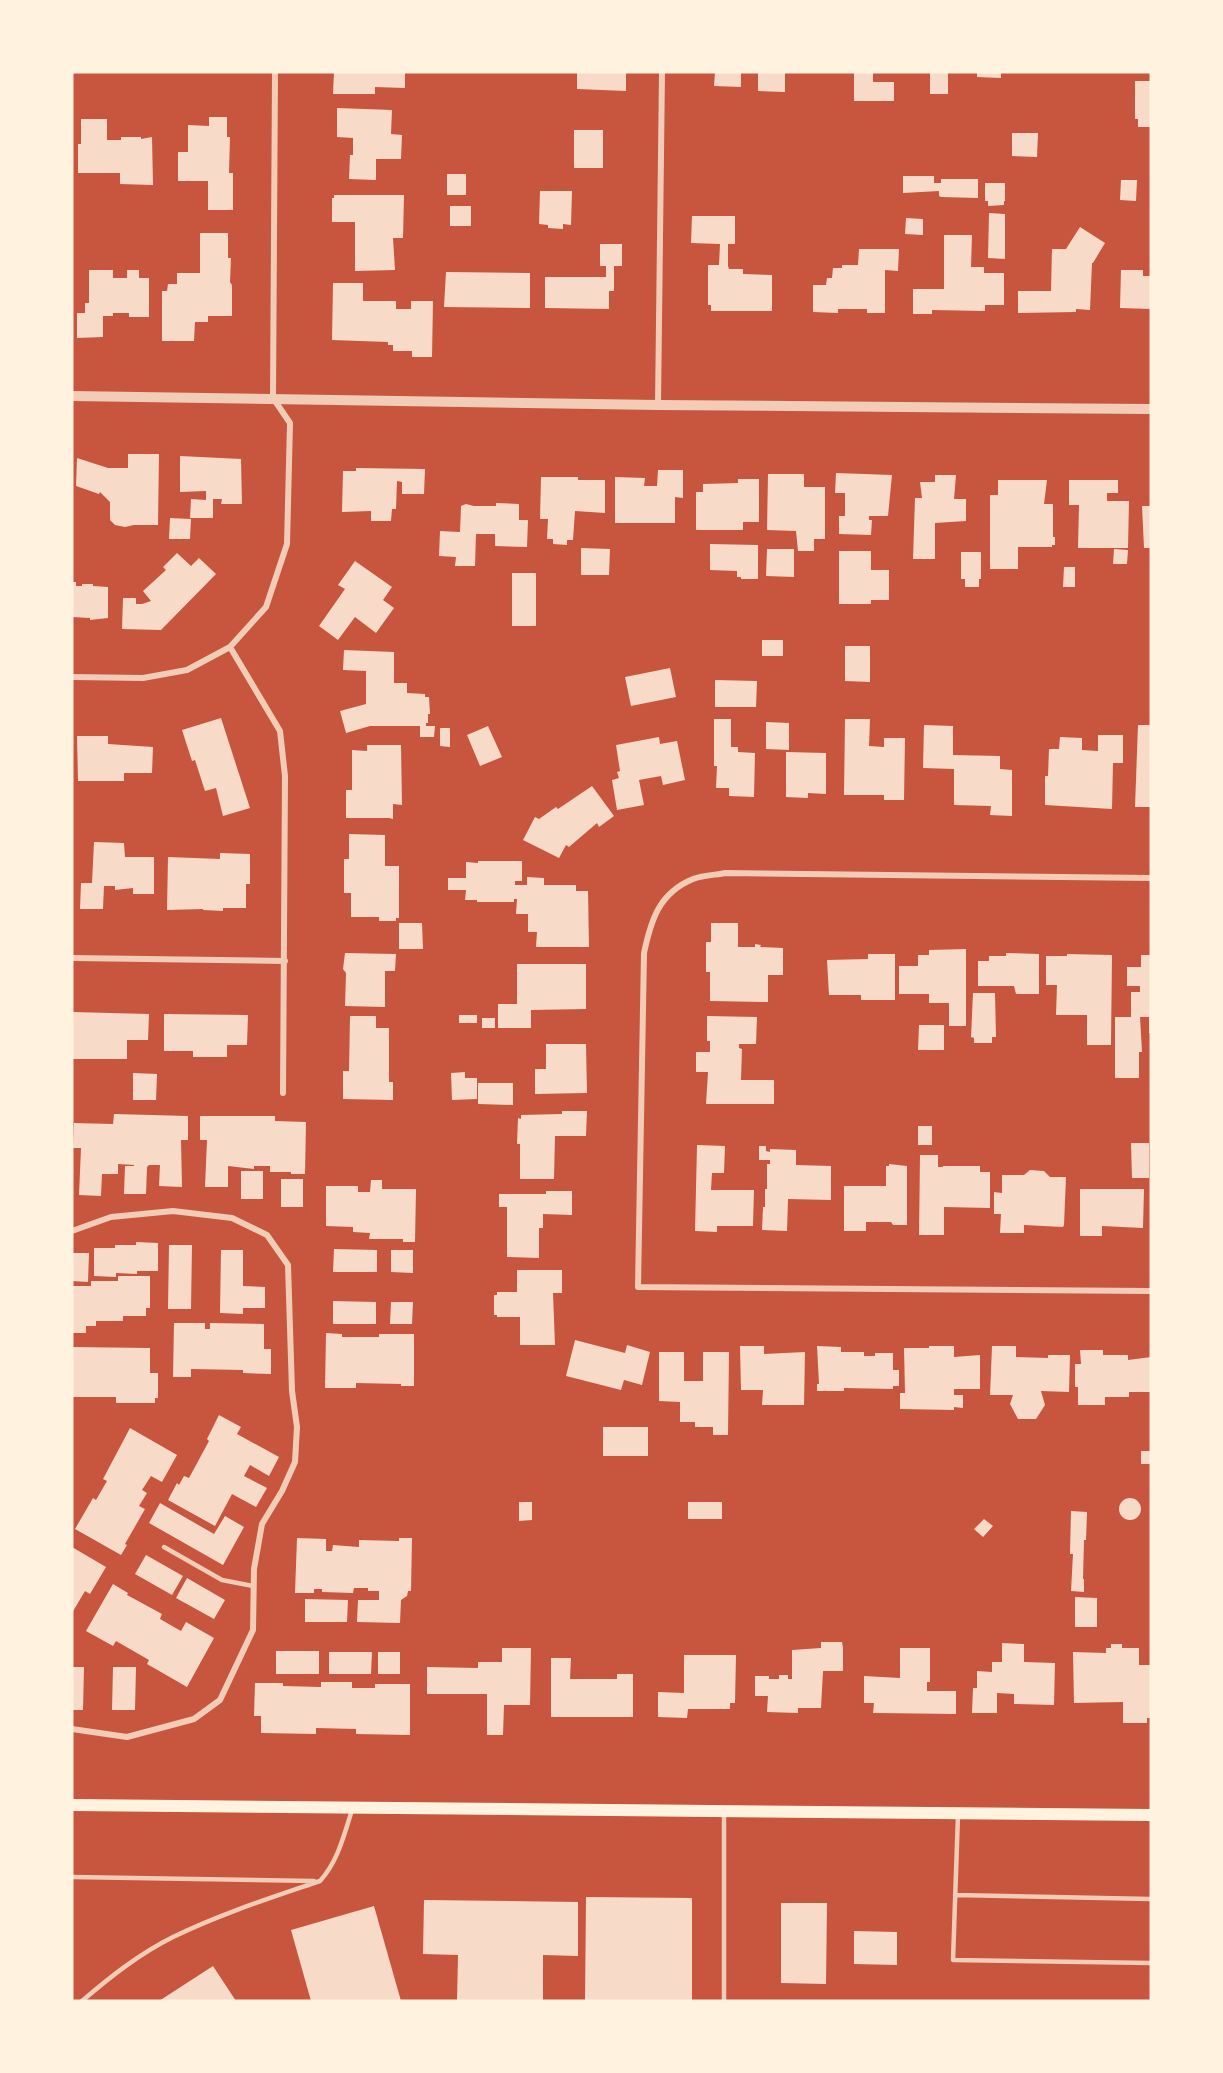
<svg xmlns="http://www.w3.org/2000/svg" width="1223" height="2073" font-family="'Exo 2',sans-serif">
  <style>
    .building { fill: #f7dbc8 }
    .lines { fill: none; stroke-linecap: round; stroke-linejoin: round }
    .service { stroke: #f1ccb7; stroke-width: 4.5 }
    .minor { stroke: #f1ccb7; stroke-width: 6 }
    .tertiary { stroke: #f1ccb7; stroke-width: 10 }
    .secondary { stroke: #fff3e0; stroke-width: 12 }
  </style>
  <rect width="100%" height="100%" fill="#c8553d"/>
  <!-- building -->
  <path class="building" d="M334,72H405V88L375,87V94H333Z
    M577,72H626V91L577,89Z
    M715,72H741V87L714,86Z
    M758,72H785V92L758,91Z
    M854,72H873V82H894V101H854Z
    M930,72H948V94H930Z
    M977,72H1001V78L977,77Z
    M1135,81H1151V127H1138V119H1135Z
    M337,108L392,110L391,134L402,135L401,159H376V180L349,179L350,155H353V138L337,137Z
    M209,117H227V137H230L229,173H233V210H208V181H178V152H188V125L209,126Z
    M81,119H107V140H121V137H141V139L152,137L153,185L120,184V173H78V144H81Z
    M574,130H603V168H574Z
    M1012,133H1038L1037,157L1012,156Z
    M447,174H466V195H447Z
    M903,176H934V183H941V179H978V198L941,197L939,196V191L903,193Z
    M1121,180H1137L1136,201L1120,200Z
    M985,183H1005V201H1004V205L988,206V201H985Z
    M540,191H572L571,225L563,224V229L548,228V225L539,224Z
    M334,195H404L403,238H393L395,270L355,271V222H332V198H334Z
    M450,206H471V226H450Z
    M989,213L1005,214V259L988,258Z
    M692,216H735V244H728V266L729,269H743V274L772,275V311H711V305H708V265H719L720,244L691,243Z
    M906,218L923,219V235L905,234Z
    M1080,227L1105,243L1093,263H1092L1090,310L1076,309V312L1018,313V291H1051L1052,249H1066Z
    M200,233H228V258H231L230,282L232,285V316H208V322H195L194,341H162V291H167L168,284H177V273H200Z
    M944,235H972L971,267H984V273H1004V305H985V311L932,310V314H913V289H944Z
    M600,244H622V266H614V291H609V309L545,308V277H606V266H600Z
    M859,249H899L898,271L885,270V313H867V309H838V313L813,312V285H826L827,278H832L833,268H842V265H858Z
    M89,270H113V278H127V270H139V278H149V317H129V313H113V316H103V337L77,338V313H85V303H89Z
    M1121,270H1143V276H1151V309L1120,308Z
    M446,272L530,273V308L444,307Z
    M333,283H363V301H396V309H411V301H433L432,357H412V351H393V345H388V342L332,340Z
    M128,454H159L158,525H134L125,527L115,525L110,520V502L100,492L99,494L76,486L77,458L108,468H128Z
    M180,456L241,459L242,504H221L222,499H213V518H190L191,499L206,500V491L180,492Z
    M356,468L425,469L424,494H402V482L397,481L396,509H392L391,521H371V511L342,512L343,471H356Z
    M658,470H683V498L675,497V523H615V477L645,478L644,486H657Z
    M836,473L892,475L888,516H869V520H872L871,535L839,534V516H845V493H835Z
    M768,474H804V487H825V539H814V551H798L796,531L767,530Z
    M935,475H956L954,499H966V521L935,523V559H913L915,498H922L920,482H935Z
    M541,477H578V480H605V513L575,511L573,540H567V545L553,544V539H547L548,519H540Z
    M738,479H759V522H743V530H696V492H703V484L738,483Z
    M998,480H1047L1044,504H1053V537H1055V545H1052V547H1018V569H990V495H998Z
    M1069,480H1118V493H1107V501H1129L1128,548H1078L1079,505H1069Z
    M496,503L519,504V520H528L527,547L495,546V534H476L475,566H455L456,557L439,556L440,531L460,532L461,506L466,504L474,506H496Z
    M1142,506H1151V548H1144Z
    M170,518L191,519L190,539H169Z
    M710,544L758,545V579H741V577H737V571L710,570Z
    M581,548L610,549L609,575H581Z
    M767,549H794V577L766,576Z
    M1114,549L1128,550L1127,564H1113Z
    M839,551H871V570H889V600H871V604H839Z
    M961,552H981V579H979V587H965V579H961Z
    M177,553L191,566L199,558L216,574L161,630L122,629L123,598H136V604H142L151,601L143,591L166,570L163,567Z
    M355,561L392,587L383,600L394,608L376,633L355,617L338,640L319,626L345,589L338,585Z
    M1064,567H1075V587H1063Z
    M512,573H536V626H512Z
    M72,582H76V586H82V584H93V586L108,587V618L90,620V618L72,617Z
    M762,640H783V656H762Z
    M845,646H870V682L845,681Z
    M344,650L394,652V683H407V693L425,694V697H429L430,714H428V723H426V726H435L434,737H420V726H370L346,733L340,711L366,704V671L343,670Z
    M670,668L676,697L631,706L625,677Z
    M715,680L757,681L756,707H715Z
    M221,718L250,808L223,816L216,788L205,791L195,760L192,761L182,730Z
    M714,719H731V747H738V752L755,753L754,797L729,796V788H716L717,766H714Z
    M845,719H870L869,746L884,747V738H905L904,800H884V795H844Z
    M766,722L789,723V750L766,749Z
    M924,725L953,726V755L1000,756V769L1012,770V816L990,815L991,806L954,805V769L923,768Z
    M1138,725H1151V807H1135Z
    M488,726L502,757L480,766L467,735Z
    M440,728H450V747L440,746Z
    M1098,735H1123V763H1113L1112,809L1045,805V776H1048L1049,749H1059L1060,737L1082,738V750L1098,751Z
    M77,736H108V744L153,747L152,773H124V781H78Z
    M659,737L660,744L677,741L685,780L663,785L661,776L639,780L644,805L617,810L612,780L619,778L617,772L620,771L616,745Z
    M367,745H401L402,805L393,804V819L389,818H346V790H352V750L367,751Z
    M786,752L826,753V794L808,793V798L786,797Z
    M592,786L614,816L599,827L597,823L569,847L566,845L559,858L523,840L535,817L539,819L556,807L558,809Z
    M349,834L385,835V866H399V918H396V921H379V917H351V893H344V859H349Z
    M94,842L124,843L125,857H154V894H133V888L115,890V886H104L103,909H80L81,883H92Z
    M220,853L250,854V884H246V908H223V911L203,910V909L167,910L168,857L220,859Z
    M478,861H522V881H515V885H527V877L544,878V885H576V891H588L589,947H536L537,932H528V914H516L517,899H514V902H477V900H465L466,890H448V878H466V862L478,863Z
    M399,923H422L423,949H399Z
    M711,923H738V947H755V944L761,945L760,947L783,948V975H768V1002L710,1001V972H706V942H711Z
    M966,949V1026H949V1003H929V994H899V966H918V955H929V950Z
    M345,953L396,954L395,971H385V1007L345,1006L346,973L343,969Z
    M1006,953L1039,954V994H1016L1014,986H978V961H989V956H1006Z
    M868,954H895V1000H861V995H829L827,960L868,959Z
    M1067,954L1112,955L1111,1045H1087V1015H1056L1057,985H1046V956H1067Z
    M1141,955H1151V1033H1149V1017H1140L1142,1052H1139V1078H1115V1017H1131V992H1140V986H1127V967H1141Z
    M517,964H586V1009L531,1010V1028H498V1004H517Z
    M973,993H995L996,1037H992V1043H974V1038L971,1037Z
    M72,1012L149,1014L148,1040H127V1059H72Z
    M164,1014L248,1015L247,1045H227V1057H193V1051H164Z
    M459,1015H477V1023H459Z
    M350,1016H376V1028H389V1082H393V1100L343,1099V1071H349Z
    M707,1016L757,1017L756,1044H739V1048L742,1049L741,1080H774V1104H706L708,1072H696V1052H710V1041H707Z
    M482,1018H495V1028H482Z
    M919,1025H944V1050H918Z
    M546,1044H586L587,1093L535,1094V1069H546Z
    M465,1072V1078H477V1099L452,1100L451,1073Z
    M133,1073L157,1074L156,1100H133Z
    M478,1083H513V1105L478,1104Z
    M562,1111H587L586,1136H555L554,1179H520V1144H517L518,1118L521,1119V1115L562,1114Z
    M114,1114L188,1116V1140H181L182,1187L159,1186L160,1165H149L147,1167L146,1194H124L125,1166H134V1165L118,1164V1174H102L101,1196L79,1195L81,1148H73L74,1123L113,1124Z
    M200,1116H275V1121L306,1122L305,1174H291V1172H270V1166H254V1169L228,1166V1187H205L207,1140H200Z
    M918,1126H932V1145H918Z
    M1131,1143H1149V1178H1132Z
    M697,1145L725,1146L724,1173H712L711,1190H754L753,1226H717V1232L695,1231Z
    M759,1146H766V1151L770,1152V1149L796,1150V1165L831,1166V1200L788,1199L787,1231L762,1230L763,1207H765V1189H767V1164H770V1160H759Z
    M920,1155H938V1167H943V1166H980V1172H990V1208L944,1207V1235H919Z
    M889,1164L907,1166V1225H893L891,1222H866V1231H844V1186H886V1166H889Z
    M1030,1170L1044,1171L1050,1177H1066L1064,1225L1063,1227L1024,1225V1233H1000L1001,1214H994V1192L1002,1193V1175H1024Z
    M241,1171H263V1199H241Z
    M281,1179H303V1207H281Z
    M371,1180H382V1189H416L415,1242H403V1239H369L370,1233L353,1232V1227L326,1226V1186H358V1192H370Z
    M1080,1189H1144L1143,1228L1102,1226V1236H1080Z
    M546,1191H572V1215L543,1214V1228H539V1258L507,1257V1207H499V1194H546Z
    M136,1242L158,1243V1271H137V1274L116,1273V1277L94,1276V1248H115V1245H136Z
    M169,1245H192L191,1309H168Z
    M334,1249L377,1250V1272H333Z
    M221,1250H243V1286L265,1287V1308H243V1314L220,1313Z
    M391,1250H413V1273L391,1272Z
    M72,1253H89L88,1282L72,1281Z
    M517,1270H562V1293H553L555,1345H520V1317H497V1315H494V1295H497V1292H517Z
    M118,1276H150V1308H146V1316H123V1321H96V1326H86V1333H72V1286H91V1281H118Z
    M333,1301L376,1302V1324H333Z
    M391,1302H413L412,1324H390Z
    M174,1323H205V1329H210V1323L264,1324V1349H271V1374L243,1373V1370L191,1369V1377H173Z
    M326,1333L342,1334V1337H379V1334H414V1386H401V1384L356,1383V1388H325Z
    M575,1340L625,1353L627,1345L650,1352L642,1385L624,1380L621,1390L566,1376Z
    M740,1346H764V1354L805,1352L804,1405H762L763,1390H741Z
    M817,1346L841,1347V1352H864V1356H875V1353H893V1370H899V1386H893V1389L844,1388V1391H817V1384H819Z
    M929,1346H954V1357L980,1355V1389H954V1395H963V1408L954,1407V1410L900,1409V1393H905L904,1348H929Z
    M992,1346H1016V1357L1048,1358V1355H1070L1069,1392L1041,1391L1045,1405L1036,1419H1018L1010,1404L1013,1395H990Z
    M72,1347L150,1348V1373H158V1398H155V1403H116V1397H72Z
    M1080,1350H1103V1355H1128V1360L1151,1357V1392H1129V1397H1105V1405H1078V1387H1075V1364H1081Z
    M659,1352H684V1381H703V1352H729L728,1435H713V1427H695V1422H680V1402L659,1401Z
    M219,1415L241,1427L237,1434L279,1457L269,1476L250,1465L244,1476L267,1488L256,1507L232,1494L215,1526L168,1500L177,1483L179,1485L184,1476L189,1478L209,1441L207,1439Z
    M603,1427H648V1456H603Z
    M130,1428L177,1455L162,1482L151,1476L142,1490L147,1493L139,1506L145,1509L125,1544L127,1545L121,1555L75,1529L93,1498L96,1500L107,1481L103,1479Z
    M1141,1451H1151V1464H1141Z
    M1119 1509a11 11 0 1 1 22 0a11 11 0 1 1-22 0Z
    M519,1502H532V1520L519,1521Z
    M688,1502H722V1519H688Z
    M160,1503L214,1534L225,1516L244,1527L223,1565L149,1523Z
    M1071,1511L1087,1512L1086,1540H1084L1083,1579H1084V1592L1071,1591L1073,1554H1070Z
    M984,1519L993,1526L983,1537L974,1529Z
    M297,1538L326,1539V1551H332L333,1545L359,1547V1540L399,1541V1538H412L411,1591H408L407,1596L401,1600L400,1623L357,1622L358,1600H379V1591H368V1588H354L353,1593L322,1592V1589H314V1593H295Z
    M72,1547L106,1567L90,1594L85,1591L72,1613Z
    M146,1555L183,1576L172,1595L135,1574Z
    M187,1578L225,1600L214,1619L176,1598Z
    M113,1584L128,1593L127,1595L162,1614L160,1619L181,1631L186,1622L214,1638L187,1687L147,1664L149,1660L116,1641L113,1646L86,1631Z
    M1075,1597L1097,1598V1627H1075Z
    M305,1599L348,1600L347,1622H305Z
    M821,1642H842L843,1648V1671H823L821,1708H798V1713L767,1712L768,1696H755V1676H769V1679H779V1675H788V1679H792V1650L821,1648Z
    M1002,1643L1024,1644V1662L1055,1663L1054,1705L1014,1704V1694L997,1693V1713H972L973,1688H977V1671L992,1672V1662H1002Z
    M1111,1644H1122V1648H1139V1665H1151V1718H1147V1723H1123V1702L1074,1703L1073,1652L1106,1653V1648H1111Z
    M502,1648H531L530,1705H504L503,1735H487V1694H427V1667L478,1668V1662H502Z
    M900,1648H930V1682H927V1691H956V1714L876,1713H873L874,1703H864V1676L900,1678Z
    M276,1651H319V1674H276Z
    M329,1652H372L371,1674H329Z
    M378,1652H400V1674H378Z
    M684,1655H736L735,1703H730V1709H688L687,1718L658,1717V1692L684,1693Z
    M551,1658H571L570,1679H617V1674H633V1717H551Z
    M72,1667H84L83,1710H72Z
    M113,1667H136L135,1710H112Z
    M321,1682H352V1688H375V1684H410V1735L356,1734V1729L316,1728V1734L261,1733V1716H254L255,1683H283V1686L321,1687Z
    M586,1897L692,1898V2001H585Z
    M424,1900L578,1902V1956L543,1955V2001H457L458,1955L423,1954Z
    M781,1903H827L826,1984L781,1983Z
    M374,1906L401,2001H311L291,1930Z
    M854,1931L897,1932V1965L854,1964Z
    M213,1966L236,2001H159Z"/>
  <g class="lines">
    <!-- service -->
    <path class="service" d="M164,1547L222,1580L253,1586
      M958,1815L953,1960L1151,1963
      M72,1877L314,1881
      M955,1895L1151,1899
      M82,2001C110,1977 139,1954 173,1937C220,1914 270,1898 320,1881C338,1861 344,1835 352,1810
      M724,2001V1812"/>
    <!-- minor -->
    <path class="minor" d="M275,72L273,398L290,423L287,544L266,607L230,647L280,731L285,776L283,1093
      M658,405L662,72
      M72,677L143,678L187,670L230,647
      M1151,878L726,873C716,875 703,875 693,879C659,893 651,920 644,953L638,1287L1151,1291
      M72,958L285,961
      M72,1231L111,1217L173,1211L232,1218L267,1235L288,1265L292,1391L297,1427L295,1462L282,1491L262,1524L254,1569L253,1630L220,1700L194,1719L127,1737L72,1729"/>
    <!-- tertiary -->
    <path class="tertiary" d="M72,396L658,405L1151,409"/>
    <!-- secondary -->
    <path class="secondary" d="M72,1805L1151,1815"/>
  </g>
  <!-- border -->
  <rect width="1223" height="2073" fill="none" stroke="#fff3e0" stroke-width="147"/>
</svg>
